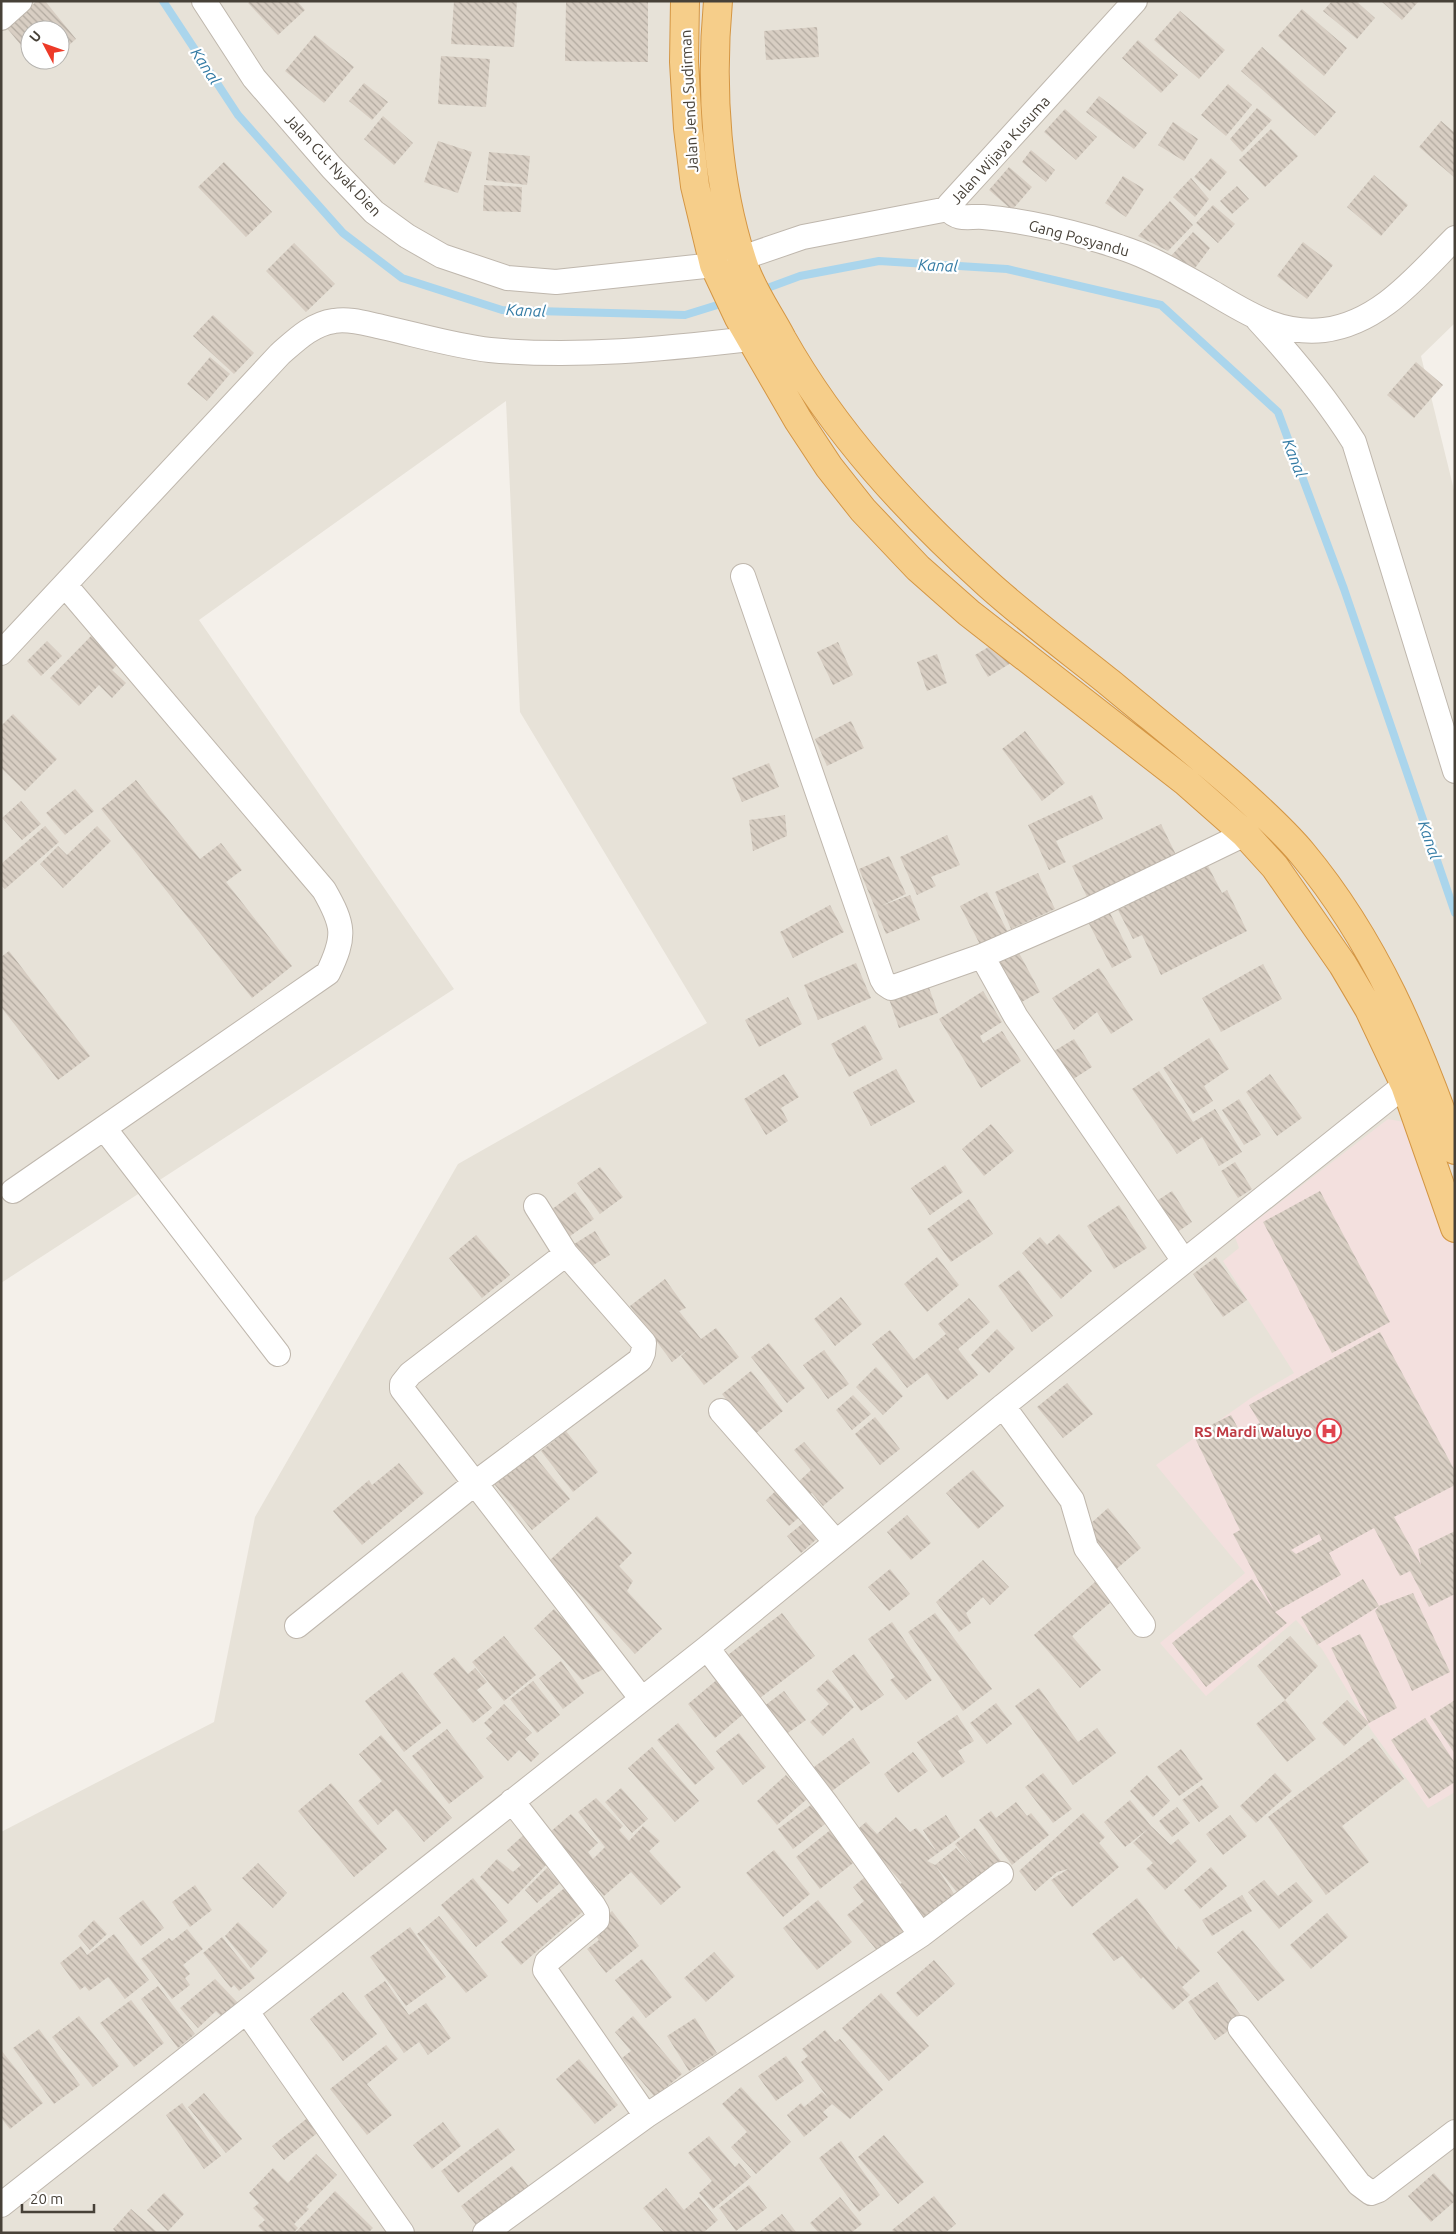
<svg xmlns="http://www.w3.org/2000/svg" width="1456" height="2234" font-family="Ubuntu,sans-serif">
  <style>
    .residential { fill: #e7e2d8; fill-rule: evenodd }
    .medical { fill: #f3e0de }
    .lines { fill: none; stroke-linecap: round; stroke-linejoin: round }
    .stream { stroke: #aad5ec; stroke-width: 8 }
    .building { fill: url(#building-back-hatch); fill-rule: evenodd }
    .minor-casing { stroke: #bfb7ad; stroke-width: 26 }
    .trunk-casing { stroke: #d49644; stroke-width: 30 }
    .minor { stroke: #fff; stroke-width: 24 }
    .trunk { stroke: #f6ce8a; stroke-width: 28 }
    .labels { text-anchor: middle; dominant-baseline: central; stroke-width: 4.5; stroke-linejoin: round; paint-order: stroke }
    .street-label { font-size: 15px; fill: #474138; stroke: #fff }
    .health-label { font-size: 15px; font-weight: bold; fill: #be3a42; stroke: #fff; text-anchor: end }
    .water-label { font-size: 16px; font-style: italic; fill: #357ca5; stroke: #fff }
  </style>
  <defs>
    <pattern id="building-back-hatch" width="6" height="6" patternUnits="userSpaceOnUse" patternTransform="scale(1.25)"><rect width="6" height="6" fill="#d8cec3"/><path d="M-1 5l2 2M0 0l6 6M5-1l2 2" fill="none" stroke="#b1a99f"/></pattern>
  </defs>
  <rect width="100%" height="100%" fill="#f4f0ea"/>
  <!-- residential -->
  <path class="residential" d="M1,1H1455V323L1421,356L1455,494V2233H1V1832L214,1722L255,1517L458,1164L707,1023L520,712L506,401L199,620L454,989L1,1283ZM30,30H60V60H30Z"/>
  <!-- medical -->
  <path class="medical" d="M1388,1119L1414,1124L1455,1249V1792L1428,1808L1372,1731L1322,1649L1296,1620L1206,1696L1160,1643L1245,1573L1156,1465L1251,1398L1294,1373L1223,1261L1239,1248L1235,1237Z"/>
  <g class="lines">
    <!-- stream -->
    <path class="stream" d="M163,1L238,115L343,233L402,278L502,310L685,315L727,302
      M759,291L800,276L879,261L1007,269L1161,305L1278,412L1344,589L1455,913"/>
  </g>
  <!-- building -->
  <path class="building" d="M37,1H45L76,39L60,53V30H30V56L6,27Z
    M251,1H297L305,10L278,35L248,3Z
    M454,1H517L514,47L451,44Z
    M1332,1H1356L1375,18L1357,39L1323,11Z
    M1381,1H1419L1402,20Z
    M566,2H648V62L565,61Z
    M1302,9L1347,48L1324,76L1278,36Z
    M1180,11L1225,50L1199,79L1154,40Z
    M817,27L819,57L766,60L764,31Z
    M315,35L354,67L324,103L285,71Z
    M1138,40L1178,75L1161,93L1122,58Z
    M1262,47L1336,112L1315,136L1241,71Z
    M441,56L490,59L486,107L438,104Z
    M33,60H51L40,69Z
    M364,83L388,102L372,120L349,101Z
    M1228,84L1252,105L1226,136L1201,115Z
    M1099,96L1147,133L1134,149L1086,112Z
    M1257,108L1272,120L1242,152L1230,139Z
    M1065,109L1097,137L1076,160L1044,132Z
    M383,116L413,143L394,165L364,139Z
    M1441,121L1455,133V178L1419,147Z
    M1173,122L1198,139L1184,161L1158,145Z
    M1271,129L1298,156L1265,187L1239,160Z
    M438,141L472,152L458,193L424,182Z
    M1031,150L1055,170L1046,182L1022,162Z
    M489,152L530,156L527,185L486,180Z
    M1211,158L1227,172L1210,191L1194,177Z
    M224,162L272,212L246,237L198,187Z
    M1009,167L1032,187L1012,210L989,190Z
    M1374,175L1408,205L1381,236L1347,207Z
    M1123,176L1144,189L1126,217L1105,203Z
    M1191,178L1209,199L1195,217L1173,197Z
    M484,185L522,187L521,212L483,211Z
    M1237,186L1249,199L1232,214L1220,201Z
    M1170,201L1193,225L1168,251L1138,236Z
    M1213,205L1235,224L1218,243L1196,223Z
    M1193,232L1210,248L1195,268L1170,257Z
    M1303,242L1333,265L1307,299L1277,276Z
    M294,243L335,284L306,312L266,271Z
    M213,315L254,353L234,374L193,336Z
    M210,357L230,374L207,401L187,384Z
    M1416,362L1443,385L1414,418L1387,395Z
    M94,633L122,660L112,670L126,683L112,698L99,685L79,706L50,678Z
    M47,641L62,656L41,676L27,661Z
    M838,642L853,675L833,685L817,652Z
    M997,642L1011,663L988,677L975,655Z
    M937,654L947,683L927,691L917,662Z
    M13,714L57,759L25,791L1,768V726Z
    M851,721L864,748L827,766L815,739Z
    M1025,731L1065,783L1042,801L1002,749Z
    M769,763L779,787L742,802L732,778Z
    M136,780L200,859L221,843L242,870L226,882L292,966L252,998L101,809Z
    M75,789L94,811L65,835L46,813Z
    M1092,795L1103,819L1056,841L1066,862L1049,870L1028,825Z
    M21,801L41,824L22,840L2,818Z
    M785,815L787,836L753,851L749,820Z
    M1161,824L1179,861L1090,903L1072,866Z
    M45,826L59,842L5,889L1,885V864Z
    M97,826L111,841L63,888L40,864L58,846L67,855Z
    M947,835L960,865L931,877L936,886L917,895L900,857Z
    M889,856L906,894L881,906L910,895L920,920L886,934L859,869Z
    M1207,864L1222,893L1227,890L1247,931L1161,975L1142,935L1133,939L1118,910Z
    M1038,873L1055,909L1011,929L995,892Z
    M987,892L1010,936L983,950L960,906Z
    M830,905L844,932L793,958L780,932Z
    M1107,907L1132,957L1112,968L1086,918Z
    M9,951L90,1056L58,1080L1,1007V957Z
    M1018,951L1040,992L1014,1006L993,965Z
    M856,963L871,998L818,1020L804,985Z
    M1263,964L1282,999L1221,1032L1202,998Z
    M1099,968L1133,1020L1111,1034L1097,1012L1074,1030L1052,998Z
    M928,985L938,1013L899,1028L889,999Z
    M983,991L1002,1022L980,1036L983,1043L1002,1031L1021,1061L981,1088L939,1019Z
    M788,997L802,1024L759,1047L745,1020Z
    M865,1025L883,1059L849,1077L831,1044Z
    M1209,1038L1229,1069L1204,1086L1213,1101L1193,1114L1163,1068Z
    M1074,1039L1092,1067L1064,1085L1046,1056Z
    M896,1069L915,1102L871,1126L853,1092Z
    M1159,1071L1193,1122L1215,1109L1242,1152L1219,1166L1202,1137L1177,1154L1132,1089Z
    M784,1074L799,1097L781,1108L788,1121L766,1135L744,1099Z
    M1270,1074L1302,1118L1277,1136L1246,1092Z
    M1239,1099L1261,1135L1244,1145L1222,1110Z
    M991,1124L1014,1151L984,1176L962,1149Z
    M1235,1162L1252,1189L1238,1198L1221,1171Z
    M945,1165L963,1192L930,1215L911,1188Z
    M600,1167L623,1197L600,1214L577,1183Z
    M1172,1191L1192,1222L1170,1237L1149,1206Z
    M1320,1191L1390,1322L1332,1353L1263,1222Z
    M575,1192L594,1219L566,1239L547,1213Z
    M969,1199L993,1234L951,1262L927,1229Z
    M1119,1205L1147,1248L1114,1269L1087,1226Z
    M595,1231L610,1255L585,1270L571,1246Z
    M1059,1234L1092,1271L1061,1299L1022,1253L1040,1237L1047,1245Z
    M476,1235L510,1275L482,1298L449,1258Z
    M937,1257L959,1285L927,1312L904,1284Z
    M1216,1257L1247,1300L1223,1317L1193,1274Z
    M1019,1270L1053,1316L1032,1332L998,1286Z
    M665,1279L686,1308L679,1311L701,1339L716,1328L739,1357L704,1385L681,1356L691,1347L672,1362L630,1306Z
    M841,1297L862,1324L835,1346L814,1319Z
    M969,1298L990,1322L958,1349L978,1375L947,1400L927,1373L907,1388L872,1344L890,1330L914,1360L946,1334L938,1324Z
    M997,1329L1015,1348L989,1373L971,1355Z
    M1380,1332L1455,1471V1485L1394,1517L1421,1565L1418,1549L1455,1531V1594L1429,1607L1410,1571L1400,1576L1374,1528L1329,1553L1341,1575L1275,1612L1287,1623L1206,1687L1172,1643L1252,1579L1274,1610L1233,1534L1240,1530L1193,1434L1231,1415L1240,1432L1260,1423L1249,1405ZM1319,1534L1322,1540L1296,1554L1291,1550Z
    M769,1343L805,1388L787,1403L751,1357Z
    M824,1350L849,1384L828,1399L803,1365Z
    M876,1367L903,1396L883,1415L856,1387Z
    M751,1371L783,1411L754,1435L722,1394Z
    M1067,1383L1093,1414L1063,1438L1037,1407Z
    M853,1395L871,1414L852,1430L836,1410Z
    M875,1417L900,1449L880,1465L855,1434Z
    M566,1431L598,1472L573,1492L541,1451Z
    M804,1442L844,1488L823,1506L812,1493L803,1497L794,1486L811,1470L794,1450Z
    M529,1449L570,1499L532,1530L491,1480Z
    M399,1463L424,1493L362,1545L333,1511L369,1480L372,1485Z
    M973,1470L1004,1506L978,1529L946,1493Z
    M779,1488L803,1514L789,1526L766,1500Z
    M1108,1508L1141,1548L1114,1571L1081,1532Z
    M907,1515L931,1543L911,1560L887,1532Z
    M597,1516L632,1553L619,1566L633,1581L627,1591L662,1629L635,1654L549,1561Z
    M807,1520L820,1536L801,1553L787,1536Z
    M983,1560L1009,1587L990,1605L983,1597L966,1613L971,1623L959,1632L936,1602Z
    M890,1569L910,1594L889,1611L868,1587Z
    M1363,1579L1379,1606L1413,1593L1450,1672L1412,1691L1375,1611L1379,1606L1317,1645L1301,1617Z
    M1095,1582L1111,1602L1072,1636L1101,1670L1080,1688L1034,1635Z
    M554,1609L608,1667L582,1680L534,1628Z
    M782,1613L815,1656L756,1701L724,1658Z
    M935,1613L992,1689L963,1711L908,1632Z
    M892,1622L932,1680L906,1700L890,1680L895,1677L868,1639Z
    M1360,1634L1397,1708L1369,1723L1331,1648Z
    M504,1636L536,1675L504,1701L472,1662Z
    M1290,1636L1318,1666L1285,1700L1257,1666Z
    M854,1654L884,1695L861,1711L832,1671Z
    M454,1657L468,1674L475,1668L487,1682L477,1690L492,1708L473,1723L433,1674Z
    M561,1661L584,1693L563,1709L539,1678Z
    M402,1672L441,1723L404,1752L365,1701Z
    M719,1678L747,1711L715,1738L688,1704Z
    M828,1679L854,1707L823,1736L810,1722L829,1704L816,1690Z
    M533,1681L560,1715L537,1733L510,1699Z
    M1039,1688L1078,1742L1097,1728L1116,1753L1073,1785L1015,1706Z
    M784,1691L806,1720L785,1735L763,1707Z
    M1285,1700L1316,1739L1287,1762L1256,1724Z
    M1347,1700L1369,1723L1344,1746L1322,1723Z
    M1455,1700V1754L1430,1716Z
    M996,1703L1012,1724L987,1744L970,1723Z
    M504,1704L532,1733L525,1739L539,1754L531,1762L519,1750L508,1761L486,1738L493,1732L484,1723Z
    M957,1715L974,1741L958,1751L965,1762L942,1778L917,1742Z
    M1425,1718L1455,1763V1782L1429,1799L1391,1740Z
    M678,1723L715,1768L695,1785L657,1740Z
    M447,1729L484,1777L449,1804L412,1756Z
    M739,1733L766,1767L743,1785L716,1751Z
    M381,1735L452,1818L424,1842L396,1809L378,1825L358,1801L382,1781L359,1754Z
    M853,1738L870,1763L832,1791L814,1767Z
    M1373,1738L1404,1779L1342,1826L1369,1862L1326,1895L1268,1817Z
    M652,1747L699,1801L675,1822L628,1768Z
    M1181,1749L1203,1779L1179,1796L1157,1767Z
    M913,1752L928,1771L898,1793L884,1774Z
    M1043,1773L1072,1809L1053,1823L1025,1787Z
    M1275,1773L1292,1791L1256,1823L1240,1806Z
    M786,1775L807,1799L777,1825L757,1801Z
    M1147,1775L1170,1801L1153,1817L1130,1791Z
    M331,1783L387,1849L354,1877L298,1811Z
    M1202,1785L1219,1807L1199,1822L1182,1800Z
    M621,1788L648,1819L632,1833L605,1802Z
    M596,1798L623,1826L619,1830L629,1841L643,1826L660,1841L649,1851L681,1887L661,1905L631,1872L604,1896L549,1833L571,1814L598,1843L588,1852L593,1859L605,1847L578,1812Z
    M1130,1800L1151,1826L1171,1845L1178,1839L1197,1861L1165,1890L1146,1869L1153,1863L1133,1843L1149,1828L1125,1847L1104,1822Z
    M815,1802L829,1821L793,1849L778,1829Z
    M1016,1802L1027,1816L1031,1813L1049,1835L1012,1865L979,1820L991,1811L996,1818Z
    M1177,1807L1190,1823L1172,1837L1159,1821Z
    M1083,1813L1105,1837L1099,1843L1119,1867L1072,1907L1051,1880L1068,1869L1057,1872L1035,1891L1019,1871Z
    M946,1815L960,1837L927,1861L935,1865L956,1897L922,1923L894,1887L902,1883L881,1859L877,1862L852,1834L866,1822L877,1834L896,1817L910,1832L916,1828L937,1852L923,1830Z
    M1230,1815L1247,1836L1223,1855L1206,1834Z
    M833,1828L857,1860L820,1889L796,1857Z
    M975,1828L1001,1861L960,1896L935,1865L956,1848L975,1869L955,1844Z
    M526,1833L552,1859L508,1904L480,1877L497,1859L513,1872L521,1865L507,1850Z
    M774,1850L810,1894L783,1917L746,1873Z
    M258,1863L287,1893L273,1908L242,1878Z
    M1211,1867L1227,1886L1200,1909L1184,1890Z
    M547,1868L560,1883L537,1903L525,1890Z
    M865,1877L909,1930L880,1954L847,1915L864,1901L853,1887Z
    M473,1878L508,1921L476,1947L441,1905Z
    M1264,1880L1278,1896L1296,1882L1313,1901L1279,1929L1248,1892Z
    M195,1885L212,1910L190,1927L172,1902Z
    M568,1885L588,1907L521,1965L501,1942Z
    M1242,1895L1252,1911L1212,1936L1202,1920Z
    M1137,1898L1177,1950L1178,1946L1200,1971L1182,1987L1190,1995L1173,2010L1143,1977L1141,1979L1122,1956L1114,1961L1092,1934Z
    M143,1900L164,1928L141,1946L119,1918Z
    M818,1900L852,1942L817,1970L783,1928Z
    M612,1911L639,1946L606,1973L587,1949L599,1940L590,1928Z
    M1327,1913L1348,1937L1311,1969L1290,1945Z
    M439,1916L488,1976L466,1993L417,1934Z
    M94,1920L107,1934L90,1950L78,1936Z
    M238,1922L268,1951L251,1968L225,1936Z
    M410,1927L446,1977L406,2006L370,1957Z
    M187,1929L203,1949L183,1965L190,1974L185,1978L190,1985L172,1999L141,1959L169,1938L172,1941Z
    M1243,1930L1285,1980L1258,2001L1217,1952Z
    M114,1934L149,1980L125,1999L108,1977L89,1991L85,1986L80,1990L60,1963L81,1946L87,1955Z
    M222,1937L255,1978L239,1991L234,1985L231,1988L203,1953Z
    M714,1952L735,1976L706,2002L684,1978Z
    M642,1959L672,1997L646,2018L615,1980Z
    M934,1960L955,1984L917,2017L896,1993Z
    M215,1979L240,2005L225,2020L216,2011L198,2028L180,2008Z
    M385,1981L409,2015L426,2003L451,2038L428,2055L419,2042L404,2053L364,1996Z
    M1217,1982L1244,2020L1215,2040L1188,2002Z
    M158,1986L195,2034L178,2048L141,1999Z
    M343,1992L377,2034L343,2061L310,2019Z
    M881,1993L929,2046L889,2081L842,2028Z
    M131,2000L164,2043L134,2067L100,2023Z
    M79,2016L119,2066L93,2087L52,2037Z
    M633,2016L682,2074L655,2097L622,2058L631,2051L615,2032Z
    M695,2018L717,2053L689,2071L667,2036Z
    M39,2029L80,2085L54,2104L13,2048Z
    M825,2030L835,2042L840,2039L883,2090L850,2119L832,2104L823,2112L828,2117L804,2137L787,2115L801,2103L804,2107L822,2092L829,2099L801,2062L808,2056L802,2049Z
    M386,2045L398,2059L367,2084L392,2115L367,2135L330,2089Z
    M1,2050L43,2103L10,2129L1,2118Z
    M786,2056L804,2081L776,2101L758,2076Z
    M579,2059L618,2105L595,2124L556,2079Z
    M741,2087L791,2142L756,2174L731,2147L747,2132L722,2104Z
    M204,2093L242,2139L226,2153L188,2107Z
    M182,2103L221,2156L204,2169L166,2115Z
    M310,2116L321,2130L284,2160L272,2146Z
    M443,2122L461,2146L432,2169L413,2145Z
    M498,2128L515,2150L458,2193L441,2171Z
    M884,2135L924,2182L898,2204L858,2157Z
    M709,2136L735,2167L739,2163L751,2177L713,2209L699,2193L712,2181L688,2153Z
    M841,2141L880,2195L859,2212L819,2158Z
    M316,2154L337,2175L306,2207L309,2209L294,2224L298,2228L293,2233H265L258,2226L265,2220L253,2208L259,2203L249,2193L273,2168L288,2183Z
    M512,2166L531,2189L480,2230L461,2206Z
    M1434,2173L1455,2196V2201L1431,2222L1408,2196Z
    M749,2185L767,2208L736,2231L719,2208Z
    M666,2188L684,2210L699,2197L718,2220L703,2233H665L643,2208Z
    M335,2191L373,2228L368,2233H295Z
    M164,2193L184,2214L168,2231L147,2210Z
    M934,2196L956,2224L945,2233H895L892,2230Z
    M840,2197L862,2224L851,2233H819L810,2223Z
    M131,2209L158,2233H117L113,2229Z
    M782,2214L797,2233H758Z"/>
  <g class="lines">
    <defs>
      <path id="minor" d="M204,1L254,78L332,168L374,212L407,236L442,256L507,278L556,282L714,265L727,263L803,237L948,209
        M1,18L20,1
        M948,209C958,221 969,216 983,217C1019,220 1056,228 1091,238C1107,243 1125,248 1141,255C1164,265 1187,278 1208,290C1246,312 1278,335 1324,330C1380,323 1417,276 1455,238
        M948,209L949,205L1135,1
        M1258,320C1294,359 1325,396 1354,442L1455,771
        M743,576L882,979L885,984L891,988L982,956L1088,910L1245,834
        M1,653L280,354C296,340 312,324 334,321C350,318 367,324 382,327C418,335 454,346 490,350C578,358 663,349 750,339L767,335
        M982,956L1016,1017L1184,1261
        M104,1128L278,1354
        M13,1191L328,973C346,936 344,925 324,890L65,585
        M566,1254L410,1374L402,1384V1389L641,1698
        M1003,1406L1072,1500L1086,1548L1143,1625
        M721,1411L836,1542
        M297,1626L474,1484L640,1360L643,1353L644,1343L566,1254L536,1206
        M707,1648L827,1805L921,1935
        M512,1801L593,1905L597,1912V1920L547,1962L545,1970L646,2116
        M247,2012L402,2233
        M1240,2028L1359,2184L1371,2193L1379,2190L1455,2132
        M1,2205L707,1648L1003,1406L1405,1085
        M485,2233L646,2116L921,1935L1001,1874"/>
      <path id="trunk" d="M685,1L684,62L688,128L695,186L714,265L739,318L798,420L829,467L863,510L918,568L969,613L1186,782L1245,834L1275,867L1343,965L1369,1009L1405,1085L1455,1228
        M718,1C710,88 716,186 745,269C754,294 770,316 782,339C835,433 908,512 988,584C1027,619 1069,650 1110,683C1152,718 1195,752 1236,788C1259,809 1282,829 1302,853C1376,942 1417,1042 1455,1150"/>
    </defs>
    <!-- minor casing -->
    <use href="#minor" class="minor-casing"/>
    <!-- trunk casing -->
    <use href="#trunk" class="trunk-casing"/>
    <!-- minor -->
    <use href="#minor" class="minor"/>
    <!-- trunk -->
    <use href="#trunk" class="trunk"/>
  </g>
  <!-- icons -->
  <defs>
    <symbol id="hospital-ring" viewBox="-11 -11 22 22"><circle r="9.5" fill="#fff" stroke="#e0444e" stroke-width="1.5"/><path d="M-5-5h3v3.5h4V-5h3V5h-3V1.5h-4V5h-3Z" fill="#e0444e"/></symbol>
  </defs>
  <g fill-rule="evenodd">
    <use href="#hospital-ring" x="1315" y="1417" width="28" height="28"/>
  </g>
  <g class="labels">
    <!-- street labels -->
    <g class="street-label">
      <text transform="translate(689 101) rotate(-93)">Jalan Jend. Sudirman</text>
      <text transform="translate(1000 150) rotate(-48)">Jalan Wijaya Kusuma</text>
      <text transform="translate(333 165) rotate(47)">Jalan Cut Nyak Dien</text>
      <text transform="translate(1079 238) rotate(15)">Gang Posyandu</text>
    </g>
    <!-- health labels -->
    <g class="health-label">
      <text x="1312" y="1431">RS Mardi Waluyo</text>
    </g>
    <!-- water labels -->
    <g class="water-label">
      <text transform="translate(206 66) rotate(57)">Kanal</text>
      <text transform="translate(938 265) rotate(3)">Kanal</text>
      <text transform="translate(526 310) rotate(3)">Kanal</text>
      <text transform="translate(1295 458) rotate(69)">Kanal</text>
      <text transform="translate(1430 840) rotate(71)">Kanal</text>
    </g>
  </g>
  <!-- border -->
  <rect width="1456" height="2234" fill="none" stroke="#474138" stroke-width="5"/>
  <!-- north arrow -->
  <g transform="translate(45 45) rotate(311)"><circle r="24" fill="#ffffff" stroke="#b5b3af"/>
  <path d="M0-4L9 19L0 12L-9 19Z" fill="#ed3a28"/>
  <text y="-8" font-size="14" font-weight="bold" text-anchor="middle" fill="#474138">U</text>
  </g>
  <!-- scale -->
  <path d="M22 2204v8h72v-8" fill="none" stroke="#474138" stroke-width="2.5"/>
  <text x="30" y="2204" font-size="15" fill="#474138" stroke="#ffffff" stroke-width="4" paint-order="stroke">20 m</text>
</svg>
